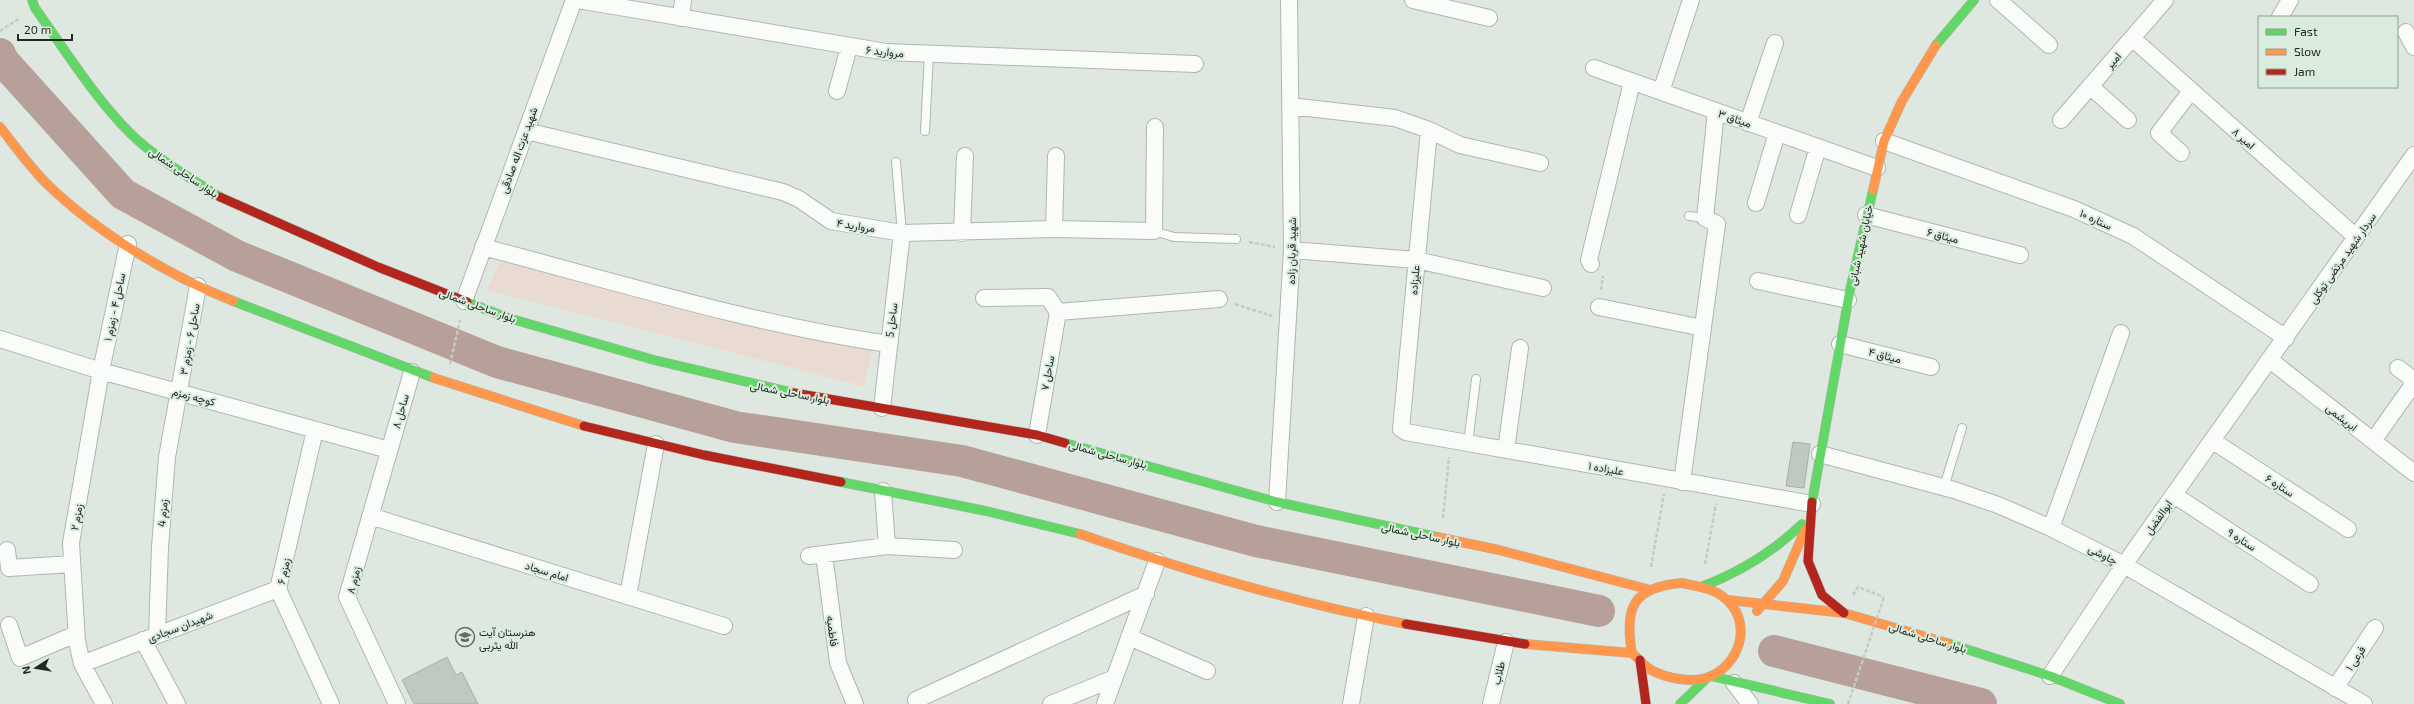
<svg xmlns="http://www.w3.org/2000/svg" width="2414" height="704" font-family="'Exo 2',Vazirmatn,sans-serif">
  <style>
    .green { fill: #e9dad2 }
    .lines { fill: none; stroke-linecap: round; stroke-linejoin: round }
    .river { stroke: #b6a099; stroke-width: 32 }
    .building { fill: #c0c8c2; stroke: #a7afa8 }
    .lane-casing { stroke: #afb6b0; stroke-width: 10 }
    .street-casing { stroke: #afb6b0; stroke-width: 18 }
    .fast-casing { stroke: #afb6b0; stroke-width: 10 }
    .slow-casing { stroke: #afb6b0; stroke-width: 10 }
    .jam-casing { stroke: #afb6b0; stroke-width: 10 }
    .path { stroke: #c6c9c7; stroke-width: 2.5; stroke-dasharray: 4 2; stroke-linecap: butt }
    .lane { stroke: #fafcfa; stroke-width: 8 }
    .street { stroke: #fafcfa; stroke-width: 16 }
    .fast { stroke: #63d668; stroke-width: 9 }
    .slow { stroke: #ff974d; stroke-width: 9 }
    .jam { stroke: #b3261e; stroke-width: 9 }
    .path-bridge { stroke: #c6c9c7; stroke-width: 2.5; stroke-dasharray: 4 2; stroke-linecap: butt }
    .labels { text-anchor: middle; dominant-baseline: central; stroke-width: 4; stroke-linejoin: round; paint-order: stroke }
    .street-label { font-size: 11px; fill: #222823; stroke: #daecdd }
    .poi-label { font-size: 11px; fill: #222823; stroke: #daecdd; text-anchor: start }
  </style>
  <rect width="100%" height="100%" fill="#dee8e0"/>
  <!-- green -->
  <path class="green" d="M501,259L873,350L863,386L487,290Z"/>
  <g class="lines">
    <!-- river -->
    <path class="river" d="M0,54L3,61L123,194L237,256L497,362L735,427L962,461L1256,541L1599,611
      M1774,651L1981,704"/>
  </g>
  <!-- building -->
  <path class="building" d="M1793,442L1810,444L1804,488L1786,486Z
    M447,657L456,675L462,672L478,704H414L402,680Z"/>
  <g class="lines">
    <defs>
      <path id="lane" d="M925,131L929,55
        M896,162L902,233
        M1689,216L1705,218
        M1154,231L1174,237L1236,239
        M1468,444L1476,379
        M1944,487L1962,428"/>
      <path id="street" d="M578,0L886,52L1195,64
        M1413,0L1489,18
        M1998,0L2049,45
        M2280,17L2290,0
        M681,18L683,0
        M2406,32L2414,47
        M2132,38L2356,237
        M1594,68L1877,168
        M2090,86L2128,120
        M837,91L849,47
        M1661,92L1691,0
        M1290,106L1395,118L1429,130L1460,145L1540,163
        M2061,120L2165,0
        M1748,123L1775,43
        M1429,130L1401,429L1406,432L1812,504
        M526,131L783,192L799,199L831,221L902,233L1054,229L1154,231L1155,127
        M1884,141L2074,209L2133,236L2286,338
        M2181,153L2159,133L2191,91
        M1756,203L1777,133
        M1798,215L1818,147
        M1866,215L2020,255
        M1054,229L1056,156
        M962,233L965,156
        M483,247C617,282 751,324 888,344
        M1292,250L1416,260L1543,288
        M1591,264L1589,260L1632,82
        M1758,281L1848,300
        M984,298L1048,297L1058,312L1219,299
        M464,301L574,0
        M1599,307L1703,328
        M0,339L101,371L389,450
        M1840,344L1931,367
        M2270,360L2414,473
        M2398,368L2414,380
        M882,408L902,233
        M315,430L278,589L331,704
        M1037,435L1058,312
        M2213,441L2348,529
        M2373,441L2414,383
        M1506,450L1520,348
        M1820,454L1954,490L1998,505L2051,528L2124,565L2364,704
        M1682,482L1717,224L1705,218L1716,111
        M2174,495L2310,584
        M1277,502L1292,250L1289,0
        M370,516L724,626
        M2051,528L2121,333
        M887,546L954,550
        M7,550L9,568L72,564
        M824,554L838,663L855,704
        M809,556L887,546L883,491
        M628,596L656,444
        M9,625L20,658L76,634
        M157,635L160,547L167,457L198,286
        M1129,637L1207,671
        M143,640L177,704
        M82,664L278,589
        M2050,676L2124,565L2414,155
        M1734,683L1750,704
        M2335,688L2375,628
        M104,704L82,664L77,641L71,543L101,371L128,244
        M397,704L347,597L412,372
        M918,704L916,700L1146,594
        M1051,704L1112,679
        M1105,704L1157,561
        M1351,704L1366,616
        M1491,704L1506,642"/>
      <path id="fast" d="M32,0L35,8C65,50 94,97 131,134C153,156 193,180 220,197
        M1936,45L1974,0
        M233,301L434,378
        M467,302L505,317L654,360L794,393
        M1065,443L1277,502L1437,537
        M841,482L986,511L1080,534
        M1812,502L1850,290L1873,190
        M1701,587C1740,572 1772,553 1802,524
        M1947,643L2050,676L2120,704
        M1711,676L1830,704
        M1680,704L1706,679"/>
      <path id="slow" d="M0,127C15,146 29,166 46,183C96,232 169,276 233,301
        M1873,190L1884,141L1902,101L1936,45
        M434,378L584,426
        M1080,534C1187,571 1295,603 1406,624
        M1437,537L1499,550L1647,589
        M1682,583C1696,586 1711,588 1722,596C1755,619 1741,667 1706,678C1691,683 1667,678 1653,671C1645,667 1639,659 1632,653C1624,607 1633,587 1682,583Z
        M1728,600L1844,613L1947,643
        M1757,611L1783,581L1805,530
        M1525,644L1632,653"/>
      <path id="jam" d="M220,197L378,267L467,302
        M794,393L1037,435L1065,443
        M584,426L704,455L841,482
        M1812,502L1808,561L1822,595L1844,613
        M1406,624L1525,644
        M1640,660L1646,704"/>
    </defs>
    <!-- lane casing -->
    <use href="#lane" class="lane-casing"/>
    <!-- street casing -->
    <use href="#street" class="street-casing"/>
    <!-- fast casing -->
    <use href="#fast" class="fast-casing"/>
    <!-- slow casing -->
    <use href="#slow" class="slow-casing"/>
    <!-- jam casing -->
    <use href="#jam" class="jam-casing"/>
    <!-- path -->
    <path class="path" d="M0,31L20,18
      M1249,242L1275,247
      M1601,290L1603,276
      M1235,304L1272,316
      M450,364L460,320
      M1443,518L1449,457
      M1705,564L1716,504
      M1651,567L1664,494
      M1853,595L1858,587L1884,597"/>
    <!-- lane -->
    <use href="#lane" class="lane"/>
    <!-- street -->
    <use href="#street" class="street"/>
    <!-- fast -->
    <use href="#fast" class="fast"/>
    <!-- slow -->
    <use href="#slow" class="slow"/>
    <!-- jam -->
    <use href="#jam" class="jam"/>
    <!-- path-bridge -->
    <path class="path-bridge" d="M1848,704L1884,597"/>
  </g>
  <!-- icons -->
  <defs>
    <symbol id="school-ring" viewBox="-11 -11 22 22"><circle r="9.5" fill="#daecdd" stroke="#646b65" stroke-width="1.5"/><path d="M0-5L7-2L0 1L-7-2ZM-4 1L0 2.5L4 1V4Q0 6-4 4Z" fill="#646b65"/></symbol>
  </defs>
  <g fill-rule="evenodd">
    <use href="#school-ring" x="454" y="626" width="22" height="22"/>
  </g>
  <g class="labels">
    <!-- street labels -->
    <g class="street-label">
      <text transform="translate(885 51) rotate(6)">مروارید ۶</text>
      <text transform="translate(2113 60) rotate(-49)">امیر</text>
      <text transform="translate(1735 118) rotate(19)">میثاق ۳</text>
      <text transform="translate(2244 138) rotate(42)">امیر ۸</text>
      <text transform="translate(518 150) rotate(-70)">شهید عزت اله صادقی</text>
      <text transform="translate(184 172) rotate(34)">بلوار ساحلی شمالی</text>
      <text transform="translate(2096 219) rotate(25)">ستاره ۱۰</text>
      <text transform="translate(856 225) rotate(9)">مروارید ۴</text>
      <text transform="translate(1943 235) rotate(15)">میثاق ۶</text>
      <text transform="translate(1860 245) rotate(-78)">خیابان شهید شبانی</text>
      <text transform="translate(1291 251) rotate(-89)">شهید قربان زاده</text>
      <text transform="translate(2342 258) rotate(-55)">سردار شهید مرتضی توکلی</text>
      <text transform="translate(1414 280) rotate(-85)">علیزاده</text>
      <text transform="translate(478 305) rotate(20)">بلوار ساحلی شمالی</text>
      <text transform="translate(114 307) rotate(-78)">ساحل ۴ - زمزم ۱</text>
      <text transform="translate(891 320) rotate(-83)">ساحل 5</text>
      <text transform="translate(189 339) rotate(-80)">ساحل ۶ - زمزم ۳</text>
      <text transform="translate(1885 355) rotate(14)">میثاق ۴</text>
      <text transform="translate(1047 373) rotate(-80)">ساحل ۷</text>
      <text transform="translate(790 392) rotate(11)">بلوار ساحلی شمالی</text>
      <text transform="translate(194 396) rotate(15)">کوچه زمزم</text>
      <text transform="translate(400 411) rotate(-74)">ساحل ۸</text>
      <text transform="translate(2342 417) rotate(38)">ابریشمی</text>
      <text transform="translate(1108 454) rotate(15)">بلوار ساحلی شمالی</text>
      <text transform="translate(1606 468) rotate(10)">علیزاده ۱</text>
      <text transform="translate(2280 485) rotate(33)">ستاره ۶</text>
      <text transform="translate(162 513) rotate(-85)">زمزم 4</text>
      <text transform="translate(76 517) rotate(-80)">زمزم ۲</text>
      <text transform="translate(2158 517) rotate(-55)">ابوالفضل</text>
      <text transform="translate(1421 534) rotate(12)">بلوار ساحلی شمالی</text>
      <text transform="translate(2242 539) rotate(33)">ستاره ۹</text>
      <text transform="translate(2103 554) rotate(27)">چاوشی</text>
      <text transform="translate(283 571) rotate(-77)">زمزم ۶</text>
      <text transform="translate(547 571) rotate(17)">امام سجاد</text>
      <text transform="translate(353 580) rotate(-76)">زمزم ۸</text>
      <text transform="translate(180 626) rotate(-21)">شهیدان سجادی</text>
      <text transform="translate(833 631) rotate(82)">فاطمیه</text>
      <text transform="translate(1928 637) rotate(17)">بلوار ساحلی شمالی</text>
      <text transform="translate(2355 658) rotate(-57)">فرعی ۱</text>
      <text transform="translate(1498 673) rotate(-77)">طلاب</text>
    </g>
    <!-- poi labels -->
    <g class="poi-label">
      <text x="479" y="631">هنرستان آیت<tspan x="479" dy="13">الله یثربی</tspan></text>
    </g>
  </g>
  <!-- legend -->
  <rect x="2258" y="16" width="140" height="72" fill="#daecdd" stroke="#909e93"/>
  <rect x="2266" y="29" width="20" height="6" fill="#63d668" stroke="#909e93"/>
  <text x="2294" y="36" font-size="12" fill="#222823">Fast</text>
  <rect x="2266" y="49" width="20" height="6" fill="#ff974d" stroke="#909e93"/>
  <text x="2294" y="56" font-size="12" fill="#222823">Slow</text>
  <rect x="2266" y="69" width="20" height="6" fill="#b3261e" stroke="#909e93"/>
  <text x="2294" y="76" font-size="12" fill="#222823">Jam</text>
  <!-- north arrow -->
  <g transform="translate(36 668) rotate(258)" stroke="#daecdd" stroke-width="3" paint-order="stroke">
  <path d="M0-3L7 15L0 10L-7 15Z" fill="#222823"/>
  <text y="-6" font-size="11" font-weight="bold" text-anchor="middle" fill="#222823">N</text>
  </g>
  <!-- scale -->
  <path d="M18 34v6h54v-6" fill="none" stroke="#222823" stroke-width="2"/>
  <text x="24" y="34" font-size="12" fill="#222823" stroke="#daecdd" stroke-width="3" paint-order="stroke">20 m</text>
</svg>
